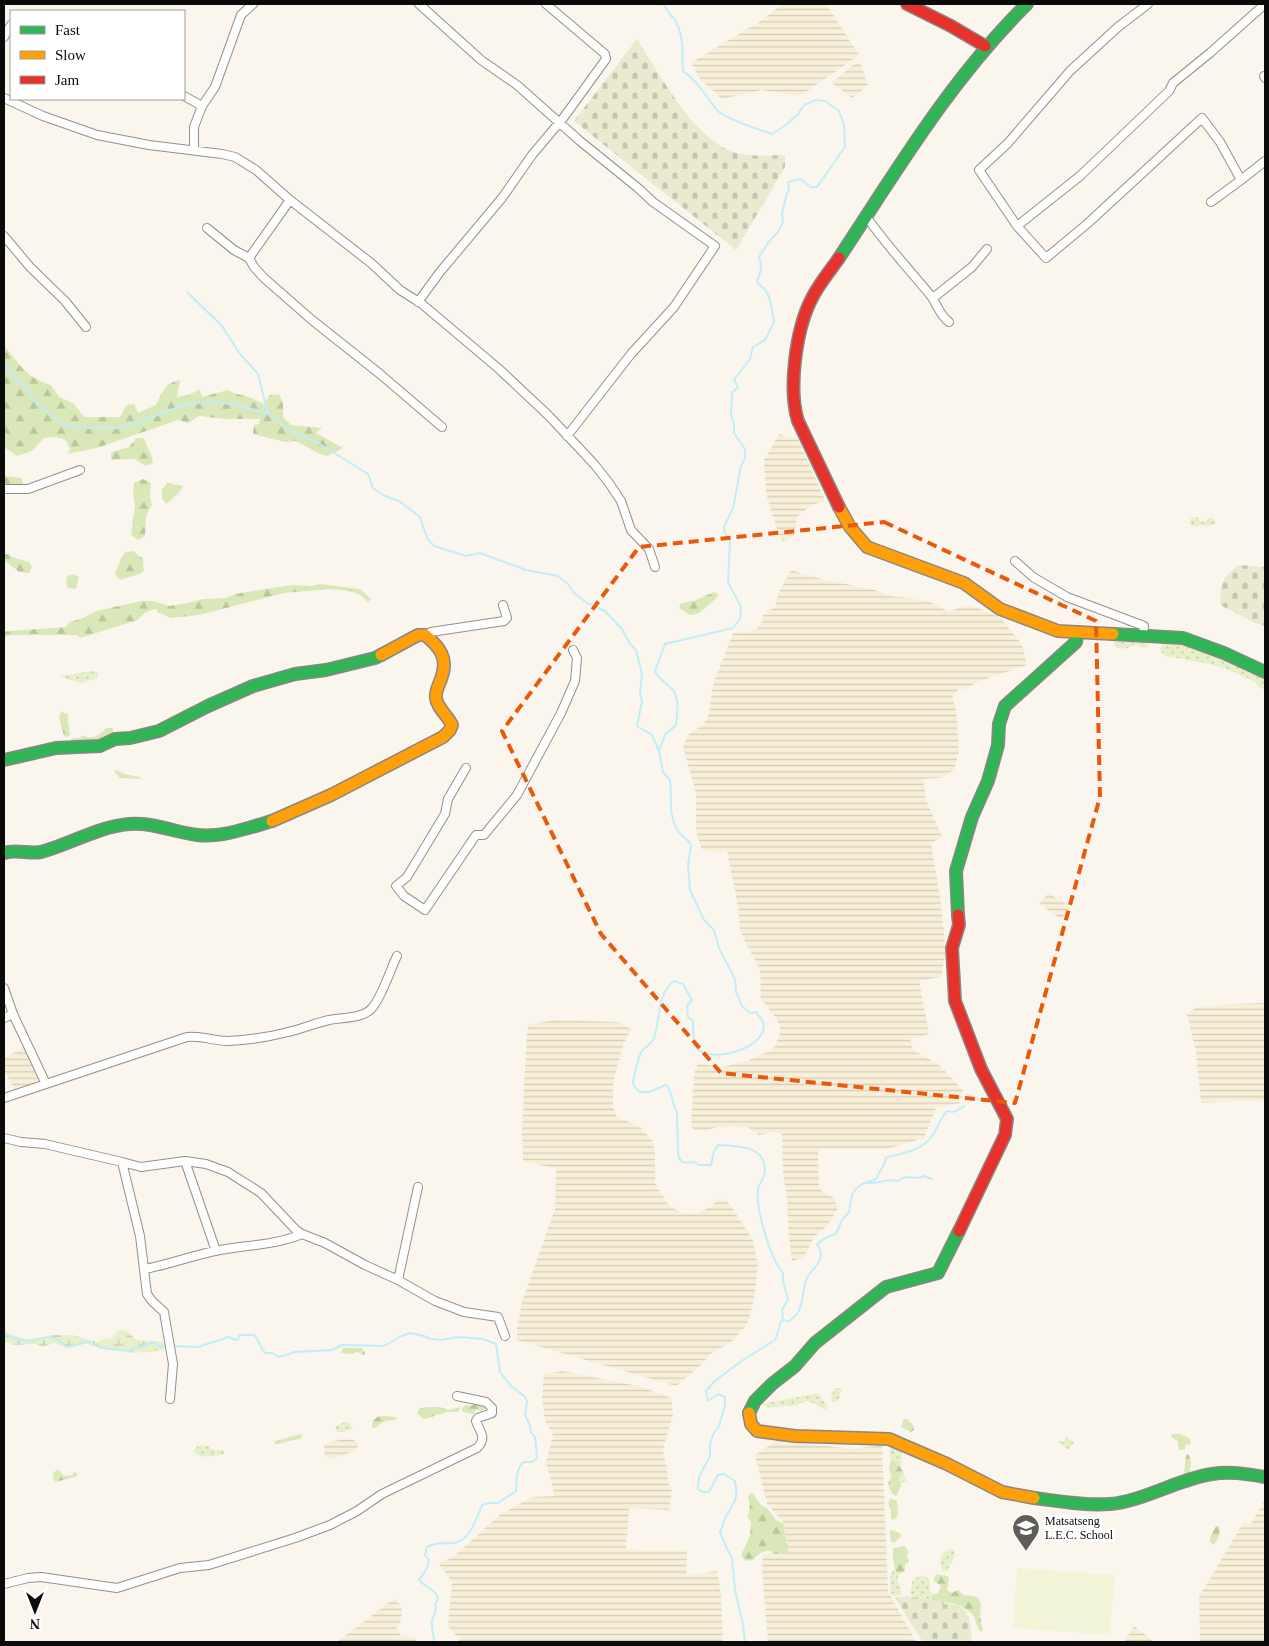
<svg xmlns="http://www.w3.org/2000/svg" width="1269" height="1646" font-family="'Times New Roman',serif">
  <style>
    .farmland { fill: url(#farmland-rules) }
    .grass { fill: url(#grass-dots) }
    .forest { fill: url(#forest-firs) }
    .wetland { fill: url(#wetland-marsh) }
    .cemetery { fill: url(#cemetery-stones) }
    .pitch { fill: #f1f4d6 }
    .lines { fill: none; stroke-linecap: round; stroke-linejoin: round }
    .stream { stroke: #c2edf6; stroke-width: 2 }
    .street-casing { stroke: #93918d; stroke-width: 10 }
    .fast-casing { stroke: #898783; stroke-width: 14 }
    .slow-casing { stroke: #898783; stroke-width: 14 }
    .jam-casing { stroke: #898783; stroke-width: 14 }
    .street { stroke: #fefefc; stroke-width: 8 }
    .fast { stroke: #30b455; stroke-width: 11 }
    .slow { stroke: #ff9f0a; stroke-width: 11 }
    .jam { stroke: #e5322d; stroke-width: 11 }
    .marked { fill: none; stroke: #e8590c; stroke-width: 4; stroke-dasharray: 10 6; stroke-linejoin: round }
    .labels { text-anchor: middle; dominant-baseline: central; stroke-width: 5; stroke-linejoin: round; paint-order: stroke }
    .poi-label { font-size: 12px; fill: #0b0b0b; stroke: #fff; text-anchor: start }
  </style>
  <defs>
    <pattern id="farmland-rules" width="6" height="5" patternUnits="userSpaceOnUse" patternTransform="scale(1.25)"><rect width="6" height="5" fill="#f8efd8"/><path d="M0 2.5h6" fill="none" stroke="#d3ccb8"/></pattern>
    <pattern id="grass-dots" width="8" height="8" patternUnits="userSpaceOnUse" patternTransform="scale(1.25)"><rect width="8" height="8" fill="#e7f0cb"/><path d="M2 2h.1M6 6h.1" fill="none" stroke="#c5ccad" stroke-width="1.8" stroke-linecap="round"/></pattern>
    <pattern id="forest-firs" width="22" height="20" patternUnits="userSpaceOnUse" patternTransform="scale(1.25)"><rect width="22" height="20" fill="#dae8b9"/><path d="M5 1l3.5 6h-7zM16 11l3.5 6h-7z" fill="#bac69e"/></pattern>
    <pattern id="wetland-marsh" width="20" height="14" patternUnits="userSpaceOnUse" patternTransform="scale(1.25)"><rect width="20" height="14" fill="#e7f0cb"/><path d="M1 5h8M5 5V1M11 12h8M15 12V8" fill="none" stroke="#c5ccad"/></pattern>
    <pattern id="cemetery-stones" width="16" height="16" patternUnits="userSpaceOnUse" patternTransform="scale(1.25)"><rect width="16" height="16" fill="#e9ead0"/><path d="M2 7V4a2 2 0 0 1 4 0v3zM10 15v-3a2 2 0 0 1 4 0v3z" fill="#c6c7b1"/></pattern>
  </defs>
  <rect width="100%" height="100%" fill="#faf6ed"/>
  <!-- farmland -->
  <path class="farmland" d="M782,4H826L859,55L800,96L762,90L722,99L701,80L691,63L762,20Z
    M860,62L868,85L852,98L832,83L853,65Z
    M779,434L798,439L825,500L810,506L797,517L794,537L782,541L772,514L766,492L764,460Z
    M791,570L821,579L875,590L889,596L911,598L932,603L949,612L966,605L983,610L1001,618L1022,645L1027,665L977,682L965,689H959L952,697L956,710L959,752L954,770L940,778L923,779L926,800L942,837L931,843L940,897L946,951L941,977L919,981L929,1034L910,1039L913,1050L938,1064L963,1090L960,1103L936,1108L924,1138L887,1149H818L819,1189L834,1198L838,1208L827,1226L814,1237L804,1257L792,1261L789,1238L787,1197L783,1175L782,1134L774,1132L759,1135L747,1127L732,1126L718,1127L704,1131L694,1130L691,1126L694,1074L698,1064L723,1067L747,1061L771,1050L775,1046L781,1031L777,1019L761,999L760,970L740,931L738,906L727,851L716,852L702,850L696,831V793L683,746L689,734L704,724L709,714L713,685L733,633L749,632L757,629L762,622L763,615L775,607L779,592Z
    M1048,893L1068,905L1069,909L1061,919L1039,904Z
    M1265,1003V1100L1201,1103L1196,1052L1187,1014L1196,1008L1232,1004Z
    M556,1020L619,1022L631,1029L623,1046L613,1082V1106L616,1116L640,1127L653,1141L655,1155V1183L667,1203L680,1213L698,1214L710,1207L719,1198L728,1202L753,1240L758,1265L754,1300L747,1325L731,1342L710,1354L701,1365L676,1386L517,1340V1327L523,1299L555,1209L556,1177V1168L523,1162L522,1129L527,1031L529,1024Z
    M23,1048L28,1051L39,1079L32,1086L15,1090L4,1070V1058Z
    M563,1371L642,1387L671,1398L673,1415L663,1449L669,1484L672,1490L669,1510L629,1508L626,1549L637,1550H687L686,1576L717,1571L721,1594L723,1642H460L448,1625L452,1582L439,1564L454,1556L501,1514L533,1497L555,1496L546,1462L553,1435L545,1420L542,1398L544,1374Z
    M343,1439L353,1440L358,1443L359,1446L351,1452L334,1458L330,1459L325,1456L324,1446L327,1443Z
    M778,1440L853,1449L882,1445L888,1591L916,1642H768L762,1569L763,1554H789L783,1521L767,1504L755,1455Z
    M1265,1500V1642H1200L1199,1597L1243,1523L1251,1524Z
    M395,1598L402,1608L401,1620L396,1630L402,1636H414L417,1642H337Z
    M1134,1626L1153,1641L1154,1642H1124Z"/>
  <!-- grass -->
  <path class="grass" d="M1197,517L1201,522L1206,521L1209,518H1213L1216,523L1214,525L1192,526L1189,523L1191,518Z
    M1117,640L1146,641L1149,645L1144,648L1136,645L1124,649L1116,647L1114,643Z
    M1178,640L1205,649L1265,677V689H1262L1253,681L1227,669L1210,664L1165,656L1160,650L1164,642Z
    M93,671L99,673L96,679L79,683L60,676Z
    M834,1388H843L840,1393V1398L837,1402H832L831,1398Z
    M818,1393L824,1402L827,1404L826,1410C819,1408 816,1403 808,1401C803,1401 798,1405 793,1406C790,1407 787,1406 785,1406C775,1406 770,1411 762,1404Z
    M344,1422H349L353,1428L343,1432H337L335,1430L336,1426Z
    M1066,1437L1074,1442L1069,1449H1067L1058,1442L1059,1440L1063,1442Z
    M206,1445L213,1450H223L224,1452L223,1455C213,1455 205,1459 196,1454L194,1451L198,1446Z
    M893,1446L902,1450L901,1467L907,1481L901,1483V1486L898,1481V1477L903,1474C903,1467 894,1462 890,1458V1447Z
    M949,1549L953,1550L955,1555L947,1572L943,1571C939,1562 939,1554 949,1549Z
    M894,1569L896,1573H901C893,1581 903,1586 901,1595L894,1596L891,1593L890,1576Z
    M923,1575L930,1580L929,1587L932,1595L930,1598C940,1601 962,1605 967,1612L964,1614L921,1601L919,1598L913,1597L910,1594L913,1579Z"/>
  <!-- forest -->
  <path class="forest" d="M4,345C20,365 25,377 51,385L59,397L74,404L84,417H120L127,405L134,404L138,413L156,405C162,392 165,383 180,380L177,397L189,395L200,389L202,397L228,390L234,393L249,397L264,404L270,395L279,394L283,403V417L291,425L322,428L316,433L343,448L327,456L318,453L296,441L285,442L253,434L254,425L259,424L260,419H225L199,416L188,423L178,420L97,448L67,454L70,449L66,440L56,437L44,438L32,451L17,456L4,447Z
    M136,438H144C147,448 152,453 153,463L146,466L134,459L111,460V452L129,447Z
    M4,476L22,478L23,483L20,487L4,486Z
    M143,479L151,483L150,497L152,505L146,516L145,536L138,540L131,535L135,506L133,491L134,483Z
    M167,483L183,486L179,493L166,504L162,498V490Z
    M133,551L143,559L144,571L140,574L120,580L115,574L121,558L125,552Z
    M5,554H9L12,557L29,562L32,567L29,573L19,572C14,567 8,565 4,559Z
    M73,574L79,577L76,589L68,588L66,583L67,576Z
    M320,584L360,589L371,599L368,602L360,595L350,591L331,589L284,593L199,615L171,618L157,612V609C148,610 143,613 138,620L80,638L77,635H11L4,637V632L9,631L66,627L69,622L81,619L96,611L142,601H154L169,606L188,603L203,599L226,598L235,594L266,589L293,585L310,586Z
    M714,592L719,595C718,597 701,612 699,613C696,615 693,614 690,615L679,608L681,603L694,601Z
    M61,711L66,714L68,713V720L70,735L68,737L64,736L59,717Z
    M106,728H113V734L117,732L120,733L104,741L69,743L72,738H80L82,735C90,740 101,736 106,728Z
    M116,770L124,774L140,777L142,779L120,778L114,771Z
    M343,1348H362L365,1353L364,1355L357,1352L352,1354L341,1353Z
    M475,1404L483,1405L486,1408L481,1411L476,1410L474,1414L463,1412L461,1408L466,1405L471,1406Z
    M426,1407H440L449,1410L460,1407L459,1412H448L424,1419L417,1414L419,1409Z
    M382,1416L397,1417L395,1420L385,1421L375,1428H372L373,1421L377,1417Z
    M904,1419H907L913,1425L914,1430L911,1432L901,1427Z
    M301,1434L302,1438L278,1444H275V1441Z
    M1172,1434H1180L1189,1438L1191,1442L1189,1445L1186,1444L1185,1449L1182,1450H1179L1178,1441L1171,1437Z
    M1188,1454C1192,1459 1191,1469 1189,1475H1185L1184,1472L1186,1455Z
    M891,1460C896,1461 903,1469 903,1474L898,1477L901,1486L896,1496L892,1494L888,1484L891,1476L889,1468Z
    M58,1469L64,1476L72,1475L74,1472L77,1473V1476L56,1482L54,1480L53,1473Z
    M752,1492L762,1506L767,1508L776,1520L783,1523L789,1554H773L771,1551C764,1550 758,1554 753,1560L745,1561L741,1555L750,1536L751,1523L748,1517L750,1504L748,1497Z
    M891,1498L897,1501L898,1515L894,1520L891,1518V1511L888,1503Z
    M1216,1526H1219C1221,1534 1219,1539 1213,1545L1210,1542V1537Z
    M891,1530L900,1533L901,1536L894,1543L891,1542L890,1532Z
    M905,1546L908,1551L907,1557L909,1561L908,1563L905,1564V1571L901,1573H896L893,1558V1548Z
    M936,1574L947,1576L949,1578L947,1590L952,1593L958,1590L964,1595L978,1597L981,1604L980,1617L983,1630L981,1632C975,1627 977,1619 972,1614C964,1605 943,1600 931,1601L932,1595L938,1593L941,1586L933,1580Z"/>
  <!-- wetland -->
  <path class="wetland" d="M122,1330L127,1331L136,1340L163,1342L166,1349C139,1356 111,1352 86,1343C71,1349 69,1349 54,1343L42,1347L35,1344L14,1345L4,1341V1332L25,1339L42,1338L52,1335H73L97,1342L108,1338L113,1339L117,1331Z"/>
  <!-- cemetery -->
  <path class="cemetery" d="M637,39C659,73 690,132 728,150C744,158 767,155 785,155V167L736,250L574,121Z
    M1239,565L1265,567V626L1255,623L1220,605C1221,583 1221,578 1239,565Z
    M908,1596L957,1607L969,1616L972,1642H923L895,1598Z"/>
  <!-- pitch -->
  <path class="pitch" d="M1017,1568L1115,1575L1110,1635L1013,1628Z"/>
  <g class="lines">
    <!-- stream -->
    <path class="stream" d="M187,292L222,326L240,354L258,374L268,414
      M4,364L14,377L26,388L38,405L62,423L80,428H122L187,404L215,402L239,405L268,414L293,432L318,443L368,474L373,488L385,496L399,501L420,517L427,538L434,546L466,556L480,553L526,570L558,576L568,584L574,593L587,603L605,611L622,629L630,644L636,650L642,674L640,692L642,701L637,726L652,735L659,751L663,772L670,780C672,796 668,816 678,831C681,836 688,839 691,845L688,865L690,890L704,920L714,930L719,948L735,979L736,992L742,1006L750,1013L756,1012C758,1015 762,1019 763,1022C771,1046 711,1067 694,1046L693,1021L688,1017L687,1006L692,1000L683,984L674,981C656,995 661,1018 654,1038C652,1044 645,1047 641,1052C639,1057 633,1078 633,1083C634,1087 636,1089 640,1092H649L666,1085C674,1093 671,1103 677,1112L678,1154C680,1164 685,1163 694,1162L699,1165H711L714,1151L718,1145C738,1146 765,1145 765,1171C765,1178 759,1183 758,1189C755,1208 771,1260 783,1273V1281L788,1299L782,1310L783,1316L775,1340L740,1362L715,1381L706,1391L708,1401L718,1394L725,1397V1405L719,1426L714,1433L710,1443V1456L699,1477L698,1489L703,1492H709L718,1475L724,1474L735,1481C738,1496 736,1500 728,1513C724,1518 723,1526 720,1532L727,1549L732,1558L735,1590L743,1624L745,1642
      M659,751L665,735L676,725C677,714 680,697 672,689C665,682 659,680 655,671L665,644L733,628L740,619L741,607L728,582L730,540L725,533L724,527L733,508L741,466L745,458V449L734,433V424L731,414L732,393L738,387L734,380L750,359L753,347L765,340L774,322L770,300L766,291L757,282C760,273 763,266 759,257L768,243L778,232L783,223L782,213L787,193L789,191L788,182L800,179L811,187H817L845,147L844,125L839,111L825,101L816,100L804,105L798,114L786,125L772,134C758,129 727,120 717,110C706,97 698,81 683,71C682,60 683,51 682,42C681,34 678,25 674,18L672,17L663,4
      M868,1183H873L890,1180L898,1181L905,1177L919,1178L924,1176L932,1179
      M782,1320L789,1321C806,1311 800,1294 807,1278C810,1271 817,1268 820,1259C822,1253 821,1250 817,1244L825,1238L836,1234L842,1220L849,1212L852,1195L856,1189L862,1184L876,1179L884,1164L886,1158C902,1153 922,1151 932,1136C938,1127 940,1119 947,1111C954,1113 958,1111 964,1106
      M4,1334C13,1338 21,1341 31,1341C39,1340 44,1335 54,1338C59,1339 62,1344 67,1347L87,1342L102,1348L129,1351L154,1342L160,1347L168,1346
      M173,1346L198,1347L229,1337L235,1340L238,1339L239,1335H254C259,1341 260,1347 265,1353H272L279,1357L295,1352L332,1350L342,1345L383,1346L390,1343L399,1337L410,1333L424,1336L431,1339L441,1340L459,1337L483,1339L496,1344L500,1372L511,1386L524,1396L527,1401L525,1415L530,1425L531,1432L535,1437L537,1458L532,1462H523C515,1472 517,1479 516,1491L498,1503H489L482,1505C477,1517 470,1541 454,1543C443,1544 436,1542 427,1547L425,1556L429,1559C428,1569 425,1572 419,1579C424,1588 436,1588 438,1599L435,1605C438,1613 433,1614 432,1621C431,1627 434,1636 434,1642"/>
    <defs>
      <path id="street" d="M419,4L481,60L517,85L580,141L638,188L653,202L715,246L674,307L631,354L567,436
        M1148,4L1118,27L1070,71L1008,143L979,170L1017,226L1046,258L1087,224L1202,118L1220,142L1241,180L1265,161
        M4,37L11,25
        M1264,76L1265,78
        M184,96L202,106
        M4,98L43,116L97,135L149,145L222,154L235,157L256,170L290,200L371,263L400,290L422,304L499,369L549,416L594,464L609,483L621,501L631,530L649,549L655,567
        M194,149V127L202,106L215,87L241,15L253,4
        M1211,202L1241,180
        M866,216C886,245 909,269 931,296C937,304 940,316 949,322
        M1017,226L1080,176L1169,91L1173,83L1210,53L1265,4
        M207,228L234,250L249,258L254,267L264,278L312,320L380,374L442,427
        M4,236L30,267L65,301L86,327
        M249,258L290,200
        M933,298L972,267L987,249
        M418,302L440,272L502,198L532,155L564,117L606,59L605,54L546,4
        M4,489H28L80,470
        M1015,561L1033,577L1067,597L1144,626L1143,635
        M425,635L431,632L504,621L507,618L503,605
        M466,768L448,799L445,814L407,877L396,886L404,896L425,910L476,835H484L517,795L561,713L575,681L577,658L573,650
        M4,988L13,1014L46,1084
        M4,1018L13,1014
        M4,1098L187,1037C201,1035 213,1041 228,1041C248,1040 269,1037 288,1032C302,1029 315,1023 329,1020C342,1017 363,1019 372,1008C382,997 390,970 397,956
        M4,1138L21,1142L45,1144L122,1162L140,1236L147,1294L152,1301L164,1312L173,1364L170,1399
        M185,1161L216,1251
        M122,1162L141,1167L185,1161L206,1164L228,1172L261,1193L296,1230L302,1234
        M145,1269C170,1264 194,1255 220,1250C247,1245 276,1245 302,1234L325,1243L365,1265L398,1280L435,1301L464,1312L498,1317L505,1336
        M398,1280L418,1187
        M4,1584L28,1578L41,1577L117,1588L180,1568L209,1565L295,1538L330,1525L357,1511L382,1494L477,1448C488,1437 479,1431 476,1421L478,1418L492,1413V1408L486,1402L457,1396"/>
      <path id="fast" d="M839,258C897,170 951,79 1027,4
        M1113,634L1183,638L1224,653L1265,672
        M4,760L56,748L100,746L115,739L130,738L159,731L208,706L253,686L295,674L326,670L375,658L381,655
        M4,853C16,849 28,854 41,852C71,844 97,827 129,824C153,822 173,832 197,835C221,838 248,828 272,821
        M958,915L956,871L972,817L988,781L998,745L999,724L1005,706L1076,642L1078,632
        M749,1413L755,1401L772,1384L795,1366L815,1343L886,1287L938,1273L959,1231
        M1034,1498C1058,1501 1085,1506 1110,1504C1144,1501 1178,1479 1212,1474C1231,1471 1247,1474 1265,1477"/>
      <path id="slow" d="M839,507L850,527L867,547L964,583L1000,609L1058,631L1113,634
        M272,821L331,795L443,737L450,730L452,725C448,716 437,708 436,698C435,691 439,685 441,679C449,659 440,647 425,635H418L381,655
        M749,1413L751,1424L757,1431L795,1436L889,1439L947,1464L1002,1492L1034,1498"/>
      <path id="jam" d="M907,4L951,26L985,46
        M839,258C830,271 818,285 811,300C796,330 788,389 798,421L839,507
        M958,915L959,925L952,948L955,1001L981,1069L1007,1119L1005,1135L959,1231"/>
    </defs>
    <!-- street casing -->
    <use href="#street" class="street-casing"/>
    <!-- fast casing -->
    <use href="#fast" class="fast-casing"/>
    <!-- slow casing -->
    <use href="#slow" class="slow-casing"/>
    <!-- jam casing -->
    <use href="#jam" class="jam-casing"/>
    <!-- street -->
    <use href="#street" class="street"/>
    <!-- fast -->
    <use href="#fast" class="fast"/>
    <!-- slow -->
    <use href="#slow" class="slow"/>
    <!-- jam -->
    <use href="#jam" class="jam"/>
  </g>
  <!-- marked area -->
  <path class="marked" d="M884,522L1096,621L1100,797L1015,1103L721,1073L601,934L502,731L639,547Z"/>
  <!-- icons -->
  <defs>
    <symbol id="school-pin" viewBox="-11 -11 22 30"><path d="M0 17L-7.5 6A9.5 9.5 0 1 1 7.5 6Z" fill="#5f5d5a" stroke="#fff"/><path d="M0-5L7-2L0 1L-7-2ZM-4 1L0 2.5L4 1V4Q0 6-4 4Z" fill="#fff"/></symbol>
  </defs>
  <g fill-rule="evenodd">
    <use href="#school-pin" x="1010" y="1512" width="32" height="43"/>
  </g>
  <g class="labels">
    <!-- poi labels -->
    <g class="poi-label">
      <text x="1045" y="1521">Matsatseng<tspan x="1045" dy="14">L.E.C. School</tspan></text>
    </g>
  </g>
  <!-- border -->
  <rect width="1269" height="1646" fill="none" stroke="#0b0b0b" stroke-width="10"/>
  <!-- legend -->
  <rect x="10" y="10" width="175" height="90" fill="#ffffff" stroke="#9d9d9d"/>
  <rect x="20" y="26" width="25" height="8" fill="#30b455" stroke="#9d9d9d"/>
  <text x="55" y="35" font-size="15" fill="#0b0b0b">Fast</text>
  <rect x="20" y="51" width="25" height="8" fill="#ff9f0a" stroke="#9d9d9d"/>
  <text x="55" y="60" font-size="15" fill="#0b0b0b">Slow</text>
  <rect x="20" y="76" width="25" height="8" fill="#e5322d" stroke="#9d9d9d"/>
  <text x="55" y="85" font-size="15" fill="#0b0b0b">Jam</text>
  <!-- north arrow -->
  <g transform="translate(35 1611) rotate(180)" stroke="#ffffff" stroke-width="4" paint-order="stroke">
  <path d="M0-4L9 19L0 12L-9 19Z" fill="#0b0b0b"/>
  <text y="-8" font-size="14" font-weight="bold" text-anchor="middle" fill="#0b0b0b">N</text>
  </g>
</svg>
